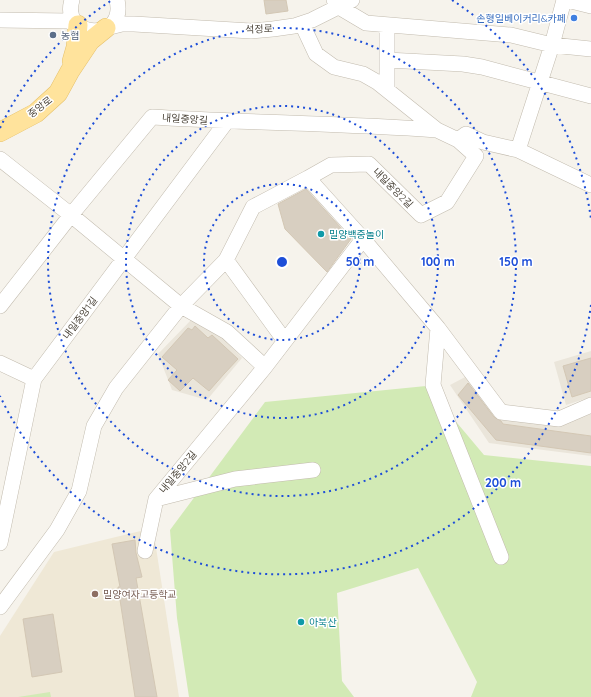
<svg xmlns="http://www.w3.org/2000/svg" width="591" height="697" font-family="Quicksand,'Noto Sans KR',sans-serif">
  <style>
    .residential { fill: #eae5da }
    .education { fill: #efe8d6 }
    .green { fill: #d2eab5 }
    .building { fill: #d8cfc1; stroke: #d3c7b4 }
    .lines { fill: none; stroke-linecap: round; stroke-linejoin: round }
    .minor-casing { stroke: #c2bbae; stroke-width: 16 }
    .major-casing { stroke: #e6c16a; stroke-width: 20 }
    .minor { stroke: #fff; stroke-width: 15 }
    .major { stroke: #ffe39c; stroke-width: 19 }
    .ring { fill: none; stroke: #1d4ed8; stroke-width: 2; stroke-dasharray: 2 4 }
    .shop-dot { fill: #3f7fe0; stroke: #fff; stroke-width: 1.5 }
    .service-dot { fill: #5c6f8a; stroke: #fff; stroke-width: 1.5 }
    .culture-dot { fill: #0f9aa8; stroke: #fff; stroke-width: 1.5 }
    .education-dot { fill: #8d6e63; stroke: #fff; stroke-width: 1.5 }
    .labels { text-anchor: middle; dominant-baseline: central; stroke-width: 3; stroke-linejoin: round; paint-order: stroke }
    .shop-label { font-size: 10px; fill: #366cbe; stroke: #fff; text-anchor: end }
    .street-label { font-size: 10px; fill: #4b4439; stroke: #fff }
    .service-label { font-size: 10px; fill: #4e5e75; stroke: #fff; text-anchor: start }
    .culture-label { font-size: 10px; fill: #0d838f; stroke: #fff; text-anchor: start }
    .education-label { font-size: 10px; fill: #785e54; stroke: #fff; text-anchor: start }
    .centre { fill: #1d4ed8; stroke: #fff; stroke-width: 2 }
    .ring-label { font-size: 12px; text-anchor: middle; font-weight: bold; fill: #1d4ed8; stroke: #fff; stroke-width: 3; stroke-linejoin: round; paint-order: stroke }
  </style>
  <rect width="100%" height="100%" fill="#f6f3ec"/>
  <!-- residential -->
  <path class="residential" d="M191,320L219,334L242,358L207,400L172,390L158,354Z
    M591,351V397L566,405L554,362Z
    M469,375L501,412L559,419L591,405V456L489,443L450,385Z"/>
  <!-- education -->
  <path class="education" d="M153,528L179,697H0V636L54,552Z"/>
  <!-- green -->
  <path class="green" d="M426,386L484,455L591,466V697H471L477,682L418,568L337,593L342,681L354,697H189L177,618L170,530L265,402Z
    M50,692L51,697H18Z"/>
  <!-- building -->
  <path class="building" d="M264,0H286L288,11L266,14Z
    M306,189L351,239L327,272L285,229L278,204Z
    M195,326L208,338L212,335L238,359L224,374L209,391L193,378L180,391L168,380L177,370L162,357L188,328L192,330Z
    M591,358V391L572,397L563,366Z
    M468,383L494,417L501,421L503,424L591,436V453L496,440L458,395Z
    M135,540L136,553L142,577L136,578L157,697H135L118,587H120L112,544Z
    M53,614L62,672L32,677L23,619Z"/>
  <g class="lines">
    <defs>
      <path id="minor" d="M72,0C60,39 127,43 117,0
        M334,0L339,7L366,23L511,35L552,45L591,49
        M567,0L591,6
        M0,20L68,21L78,25
        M387,25V90
        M106,28L122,24H134L251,31L273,29L294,26L312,20L352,0
        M387,60L463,64L482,67L591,96
        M458,140L466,134L483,142L518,150L552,45L564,0
        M518,150L591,185
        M0,159L71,215L181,306L227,332L265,367
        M363,239L438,328L501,412L559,419L591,405
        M0,306L71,215L152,117C247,123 342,123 437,130
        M438,328L433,385L501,557
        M285,341L226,260L253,207L308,178
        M0,363L34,379
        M156,499L235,479L313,470
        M0,543L34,379L227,121
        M145,551L156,499L265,367L363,239L308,178L331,165L369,164L421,215L447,202L476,156L458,140L437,130L377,82L363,74L334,67L316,54L302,24
        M0,607L57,530L79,491L94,426L116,388L181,306L226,260"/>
      <path id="major" d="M72,61L76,47L78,25
        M0,132L36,113L58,93L70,71L90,41L106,28"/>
    </defs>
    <!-- minor casing -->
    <use href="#minor" class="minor-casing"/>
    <!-- major casing -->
    <use href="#major" class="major-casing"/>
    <!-- minor -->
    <use href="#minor" class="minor"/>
    <!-- major -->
    <use href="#major" class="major"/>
  </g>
  <!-- distance rings -->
  <g class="ring">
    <circle cx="282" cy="262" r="78"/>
    <circle cx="282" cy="262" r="156"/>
    <circle cx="282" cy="262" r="234"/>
    <path d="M591 305A312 312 0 0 1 0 396M0 128A312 312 0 0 1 112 0M452 0A312 312 0 0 1 591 219"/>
  </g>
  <!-- markers -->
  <circle class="shop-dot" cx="574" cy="18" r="4"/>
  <circle class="service-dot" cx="53" cy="35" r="4"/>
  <g class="culture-dot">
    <circle cx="321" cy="234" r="4"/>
    <circle cx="301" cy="622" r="4"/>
  </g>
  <circle class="education-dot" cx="95" cy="594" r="4"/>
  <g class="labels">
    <!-- shop labels -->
    <g class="shop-label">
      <text x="566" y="18">손형일베이커리&amp;카페</text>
    </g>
    <!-- street labels -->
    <g class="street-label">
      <text transform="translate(259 29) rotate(-2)">석정로</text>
      <text transform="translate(40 107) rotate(-38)">중앙로</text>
      <text transform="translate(185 119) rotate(4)">내일중앙길</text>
      <text transform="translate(393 188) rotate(45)">내일중앙2길</text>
      <text transform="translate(80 318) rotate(-53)">내일중앙1길</text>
      <text transform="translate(178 472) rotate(-50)">내일중앙2길</text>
    </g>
    <!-- service labels -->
    <g class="service-label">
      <text x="61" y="35">농협</text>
    </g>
    <!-- culture labels -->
    <g class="culture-label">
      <text x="329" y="234">밀양백중놀이</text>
      <text x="309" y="622">아북산</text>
    </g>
    <!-- education labels -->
    <g class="education-label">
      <text x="103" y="594">밀양여자고등학교</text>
    </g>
  </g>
  <circle cx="282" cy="262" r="6" class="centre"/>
  <g class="ring-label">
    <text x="360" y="266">50 m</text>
    <text x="438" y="266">100 m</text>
    <text x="516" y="266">150 m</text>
    <text x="503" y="487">200 m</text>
  </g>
</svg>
